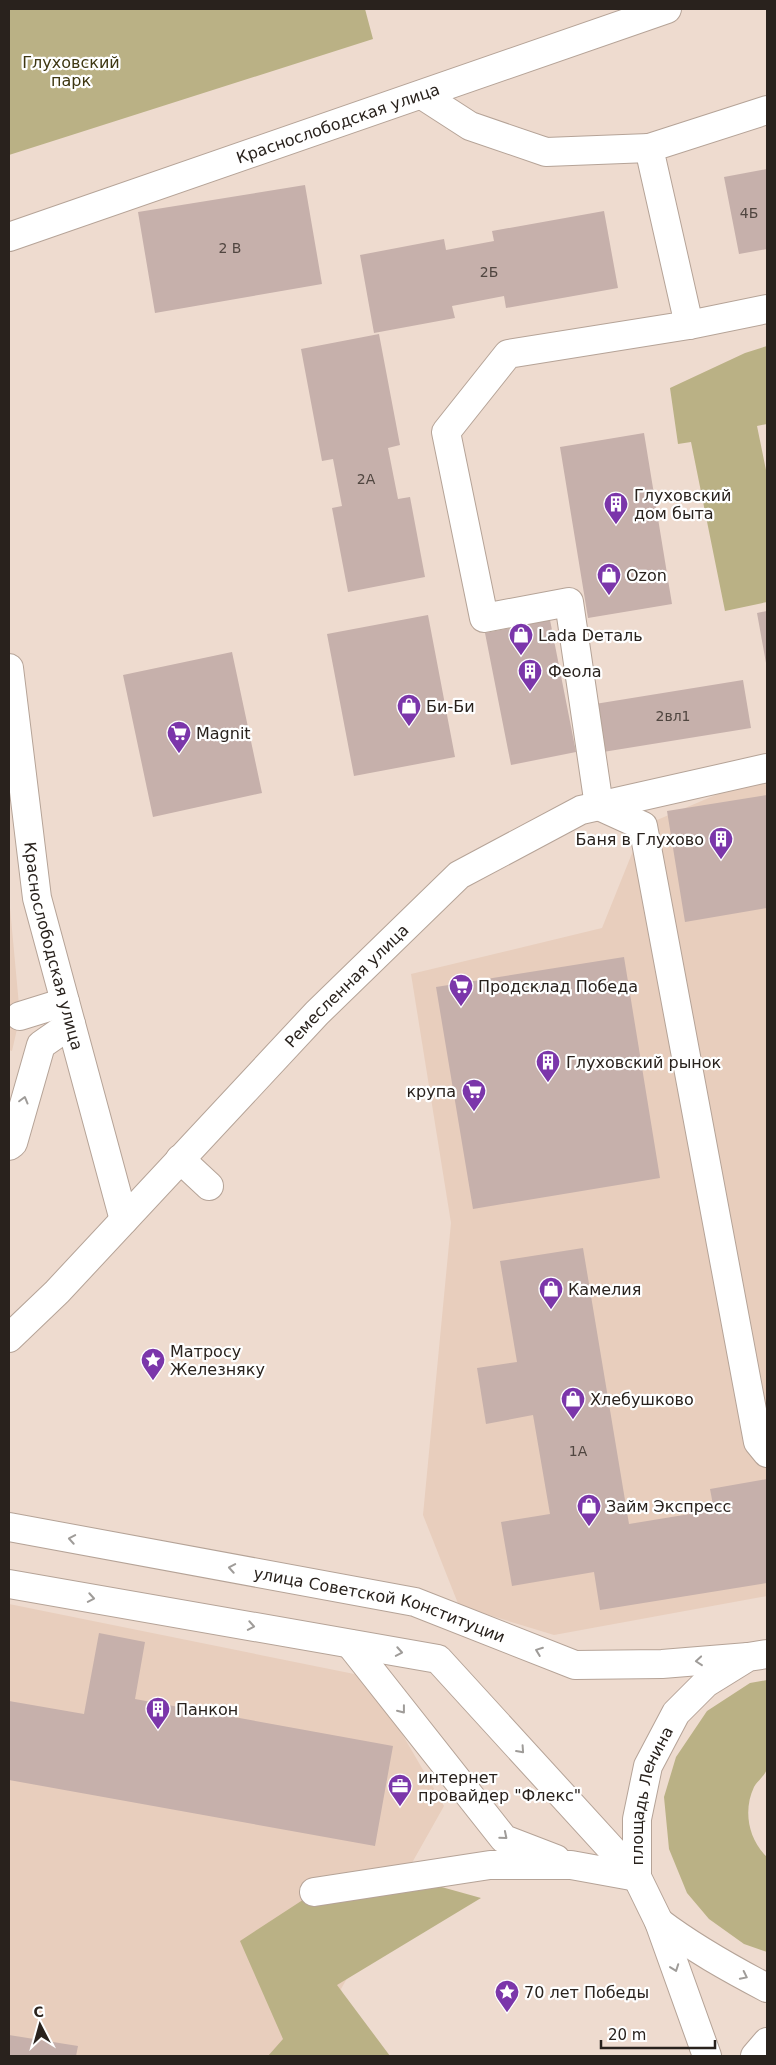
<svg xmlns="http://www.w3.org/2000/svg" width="776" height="2065" font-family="'DejaVu Sans',sans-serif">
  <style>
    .built { fill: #e8cebd }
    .green { fill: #bab185 }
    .building { fill: #c6b0ab }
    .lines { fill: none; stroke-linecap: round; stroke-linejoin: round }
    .minor-casing { stroke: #b5a397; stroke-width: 30 }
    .major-casing { stroke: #b5a397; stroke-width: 30 }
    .minor { stroke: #fff; stroke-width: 28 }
    .major { stroke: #fff; stroke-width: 28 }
    .oneway { stroke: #9f9c99 }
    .labels { text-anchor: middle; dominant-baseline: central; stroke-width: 4.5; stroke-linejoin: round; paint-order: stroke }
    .number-label { font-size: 14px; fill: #504640 }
    .park-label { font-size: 16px; fill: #3e3711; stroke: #fff }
    .street-label { font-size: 16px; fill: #29221d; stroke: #fff }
    .poi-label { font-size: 16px; fill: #29221d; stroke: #fff; text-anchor: start }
  </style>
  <rect width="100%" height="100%" fill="#eedbcf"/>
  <!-- built -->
  <path class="built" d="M767,773V1596L554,1635L459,1606L423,1515L451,1223L411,974L602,928L643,826Z
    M9,897L20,1016L12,1051L9,1050Z
    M9,1604L369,1677L444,1806L341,1989L356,2056H9Z"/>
  <!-- green -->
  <path class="green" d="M9,9H365L373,39L9,155Z
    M767,346V424L757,426L767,475V602L725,611L691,442L678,444L670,388L745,353Z
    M767,1680C767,1705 771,1744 767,1768C766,1775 758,1780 754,1787C743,1810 748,1839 767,1857V1952L744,1944L709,1919L687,1893L669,1849L664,1797L676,1757L707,1711L750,1683Z
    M395,1874L481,1898L337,1985L390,2056H268L283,2039L240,1941L315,1892Z"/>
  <!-- building -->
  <path class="building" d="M767,169V249L739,254L724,177Z
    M305,185L322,284L155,313L138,212Z
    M604,211L618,288L506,308L504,296L452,306L455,318L374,333L360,255L444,239L446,250L494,241L492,231Z
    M379,334L400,445L388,448L398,499L410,497L425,577L348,592L332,508L342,506L333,459L322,461L301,349Z
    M644,433L672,604L588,618L560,447Z
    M767,611V663H766L757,613Z
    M428,615L455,757L354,776L327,634Z
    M550,620L576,752L511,765L485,633Z
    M232,652L262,793L153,817L123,675Z
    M743,680L751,728L603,752L595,704Z
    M767,795V908L685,922L667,811Z
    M624,957L660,1178L473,1209L436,987Z
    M583,1248L629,1524L714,1510L710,1489L767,1479V1583L600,1610L594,1572L512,1586L501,1522L550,1514L533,1415L486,1424L477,1368L517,1362L500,1261Z
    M99,1633L145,1642L135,1699L393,1746L375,1846L9,1780V1701L84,1714Z
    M9,2035L78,2046L76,2056H9Z"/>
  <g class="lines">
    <defs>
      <g id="minor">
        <path d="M422,95L470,126L546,152L649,148"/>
        <path d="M767,110L649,148L689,325L508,354L446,432L484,618L569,602L599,806L643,826L758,1442L767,1453"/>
        <path id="s1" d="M9,237L667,9"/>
        <path d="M689,325L767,309"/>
        <path id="s2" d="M9,668L37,898L124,1220"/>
        <path d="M20,1016L65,1002"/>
        <path d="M9,1146L13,1143L41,1045L71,1024"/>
        <path d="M180,1159L209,1186"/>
        <path id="s3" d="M9,1338L57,1292L317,1013L459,875L581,810L767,768"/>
        <path id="s4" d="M9,1527L415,1602L575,1665L662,1664L748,1657"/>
        <path d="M9,1584L438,1659L637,1877"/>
        <path d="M350,1644L504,1839L556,1859"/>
        <path d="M314,1892L490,1865H571L637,1877"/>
        <path d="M659,1922C693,1948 729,1968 767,1988"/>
      </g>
      <g id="major">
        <path id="s5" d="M707,2056L659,1922L637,1877V1819L648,1766L676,1713L706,1683L748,1657L767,1654"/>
        <path d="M755,2056L767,2042"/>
      </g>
    </defs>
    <!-- minor casing -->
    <use href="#minor" class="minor-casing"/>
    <!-- major casing -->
    <use href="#major" class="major-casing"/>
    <!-- minor -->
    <use href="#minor" class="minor"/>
    <!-- major -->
    <use href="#major" class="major"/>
  </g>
  <!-- one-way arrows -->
  <defs><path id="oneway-chevron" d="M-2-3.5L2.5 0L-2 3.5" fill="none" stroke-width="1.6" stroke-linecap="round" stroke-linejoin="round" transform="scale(1.25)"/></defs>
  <g class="oneway">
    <use href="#oneway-chevron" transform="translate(24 1100) rotate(-75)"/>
    <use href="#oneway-chevron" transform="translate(72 1539) rotate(-170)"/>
    <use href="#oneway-chevron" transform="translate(232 1568) rotate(-170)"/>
    <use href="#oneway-chevron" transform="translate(91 1598) rotate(10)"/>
    <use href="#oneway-chevron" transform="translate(251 1626) rotate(10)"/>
    <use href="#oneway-chevron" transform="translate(539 1651) rotate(-159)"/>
    <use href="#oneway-chevron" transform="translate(399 1652) rotate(10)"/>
    <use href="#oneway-chevron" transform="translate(699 1661) rotate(175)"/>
    <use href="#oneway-chevron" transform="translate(402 1710) rotate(52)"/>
    <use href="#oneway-chevron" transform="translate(521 1750) rotate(48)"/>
    <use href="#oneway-chevron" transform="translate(504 1836) rotate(40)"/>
    <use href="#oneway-chevron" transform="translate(675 1968) rotate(70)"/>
    <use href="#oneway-chevron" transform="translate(744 1976) rotate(26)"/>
  </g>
  <!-- icons -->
  <defs>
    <symbol id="building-pin" viewBox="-11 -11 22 30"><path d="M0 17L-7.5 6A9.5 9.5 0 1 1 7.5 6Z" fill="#7b36aa" stroke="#fff"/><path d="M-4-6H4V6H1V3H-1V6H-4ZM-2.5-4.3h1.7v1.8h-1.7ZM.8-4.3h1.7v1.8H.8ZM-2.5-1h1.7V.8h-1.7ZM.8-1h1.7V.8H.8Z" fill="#fff"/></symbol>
    <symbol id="shop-pin" viewBox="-11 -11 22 30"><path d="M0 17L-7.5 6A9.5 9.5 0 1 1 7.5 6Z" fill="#7b36aa" stroke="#fff"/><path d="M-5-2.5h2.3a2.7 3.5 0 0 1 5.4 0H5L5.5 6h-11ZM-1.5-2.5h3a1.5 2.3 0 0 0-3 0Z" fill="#fff"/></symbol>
    <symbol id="supermarket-pin" viewBox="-11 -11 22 30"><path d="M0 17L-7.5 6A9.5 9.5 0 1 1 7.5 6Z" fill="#7b36aa" stroke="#fff"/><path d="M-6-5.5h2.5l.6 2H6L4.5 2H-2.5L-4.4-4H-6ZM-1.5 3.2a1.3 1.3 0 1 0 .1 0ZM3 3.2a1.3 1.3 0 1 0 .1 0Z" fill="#fff"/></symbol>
    <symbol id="sight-pin" viewBox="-11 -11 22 30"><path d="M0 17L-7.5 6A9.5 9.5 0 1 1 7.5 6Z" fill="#7b36aa" stroke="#fff"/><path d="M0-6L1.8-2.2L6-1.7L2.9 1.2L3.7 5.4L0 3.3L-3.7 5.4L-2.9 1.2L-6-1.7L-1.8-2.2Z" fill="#fff"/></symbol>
    <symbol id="office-pin" viewBox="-11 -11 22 30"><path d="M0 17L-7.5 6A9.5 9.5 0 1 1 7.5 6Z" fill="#7b36aa" stroke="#fff"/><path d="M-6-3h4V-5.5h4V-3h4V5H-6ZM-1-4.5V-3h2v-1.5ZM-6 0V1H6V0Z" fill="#fff"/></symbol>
  </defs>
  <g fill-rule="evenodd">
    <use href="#building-pin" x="602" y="490" width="28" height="38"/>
    <use href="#shop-pin" x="595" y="561" width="28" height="38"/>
    <use href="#shop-pin" x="507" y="621" width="28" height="38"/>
    <use href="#building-pin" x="516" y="657" width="28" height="38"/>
    <use href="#shop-pin" x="395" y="692" width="28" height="38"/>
    <use href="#supermarket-pin" x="165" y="719" width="28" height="38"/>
    <use href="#building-pin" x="707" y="825" width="28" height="38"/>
    <use href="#supermarket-pin" x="447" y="972" width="28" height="38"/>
    <use href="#building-pin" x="534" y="1048" width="28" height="38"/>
    <use href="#supermarket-pin" x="460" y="1077" width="28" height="38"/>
    <use href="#shop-pin" x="537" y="1275" width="28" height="38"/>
    <use href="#sight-pin" x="139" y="1346" width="28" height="38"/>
    <use href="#shop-pin" x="559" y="1385" width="28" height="38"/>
    <use href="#shop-pin" x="575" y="1492" width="28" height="38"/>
    <use href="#building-pin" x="144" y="1695" width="28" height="38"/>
    <use href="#office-pin" x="386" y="1772" width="28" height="38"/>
    <use href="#sight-pin" x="493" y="1978" width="28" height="38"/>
  </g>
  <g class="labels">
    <!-- number labels -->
    <g class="number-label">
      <text x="749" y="213">4Б</text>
      <text x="230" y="248">2 В</text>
      <text x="489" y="272">2Б</text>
      <text x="366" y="479">2А</text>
      <text x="673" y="716">2вл1</text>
      <text x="578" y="1451">1А</text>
    </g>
    <!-- park labels -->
    <g class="park-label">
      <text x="71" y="62">Глуховский<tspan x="71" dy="18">парк</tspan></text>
    </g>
    <!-- street labels -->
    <g class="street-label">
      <text stroke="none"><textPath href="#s1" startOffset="348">Краснослободская улица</textPath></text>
      <text stroke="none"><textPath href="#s2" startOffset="282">Краснослободская улица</textPath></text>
      <text stroke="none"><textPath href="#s3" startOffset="488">Ремесленная улица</textPath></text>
      <text stroke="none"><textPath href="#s4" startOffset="379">улица Советской Конституции</textPath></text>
      <text stroke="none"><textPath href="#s5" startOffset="276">площадь Ленина</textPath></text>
    </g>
    <!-- poi labels -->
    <g class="poi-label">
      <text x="634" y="495">Глуховский<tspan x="634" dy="18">дом быта</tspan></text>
      <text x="626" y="575">Ozon</text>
      <text x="538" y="635">Lada Dеталь</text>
      <text x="548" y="671">Феола</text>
      <text x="426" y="706">Би-Би</text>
      <text x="196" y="733">Magnit</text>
      <text x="704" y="839" text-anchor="end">Баня в Глухово</text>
      <text x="478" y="986">Продсклад Победа</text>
      <text x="566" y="1062">Глуховский рынок</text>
      <text x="456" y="1091" text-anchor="end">крупа</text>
      <text x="568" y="1289">Камелия</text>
      <text x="170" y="1351">Матросу<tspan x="170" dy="18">Железняку</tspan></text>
      <text x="590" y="1399">Хлебушково</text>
      <text x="606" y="1506">Займ Экспресс</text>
      <text x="176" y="1709">Панкон</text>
      <text x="418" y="1777">интернет<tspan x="418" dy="18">провайдер "Флекс"</tspan></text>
      <text x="524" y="1992">70 лет Победы</text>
    </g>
  </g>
  <!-- border -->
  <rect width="776" height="2065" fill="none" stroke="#29221d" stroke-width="20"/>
  <!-- north arrow -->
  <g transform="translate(40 2025) rotate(354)" stroke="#ffffff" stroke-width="4" paint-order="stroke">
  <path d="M0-4L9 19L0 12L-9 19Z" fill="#29221d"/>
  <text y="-8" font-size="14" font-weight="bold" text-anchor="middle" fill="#29221d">С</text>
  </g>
  <!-- scale -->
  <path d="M601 2040v8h114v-8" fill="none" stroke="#29221d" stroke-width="2.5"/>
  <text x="608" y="2040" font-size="15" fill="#29221d" stroke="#ffffff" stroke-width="4" paint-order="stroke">20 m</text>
</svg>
